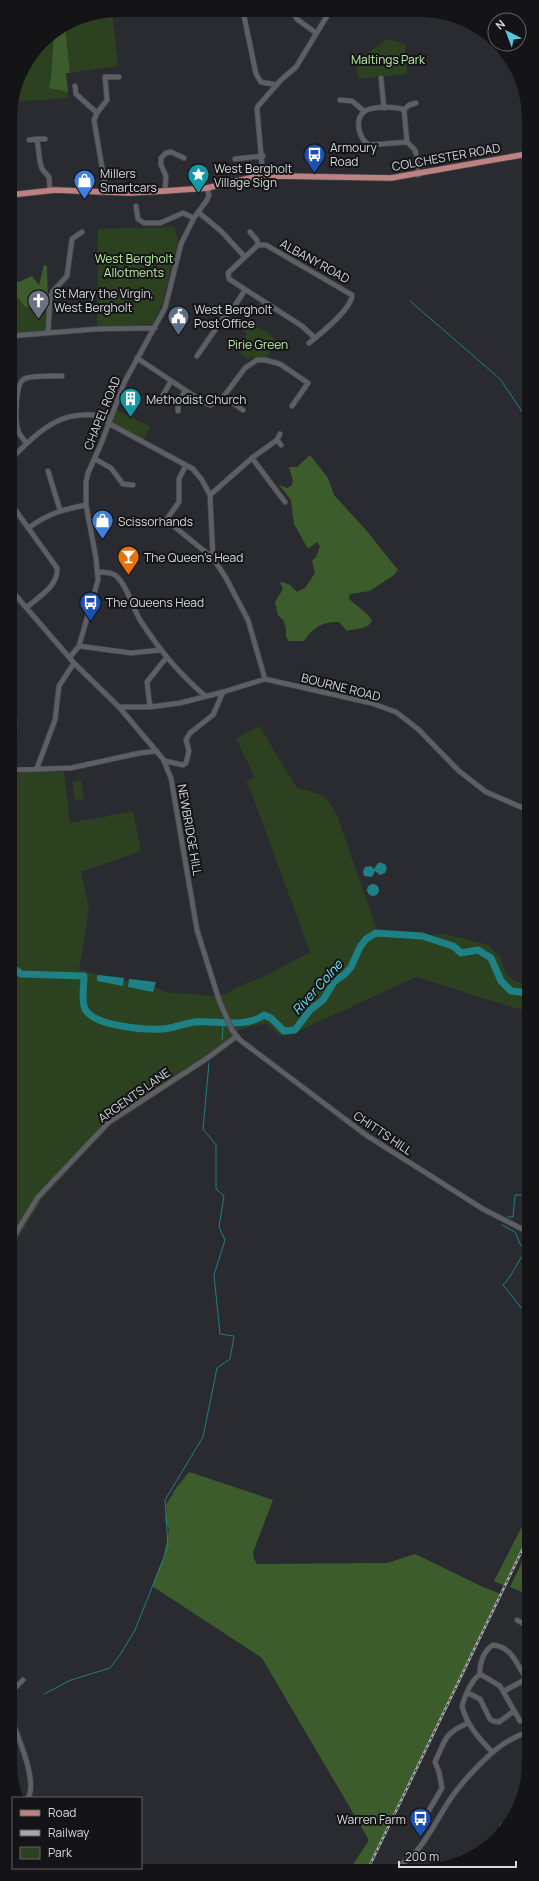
<svg xmlns="http://www.w3.org/2000/svg" width="539" height="1881" font-family="Manrope,sans-serif">
  <style>
    .green { fill: #2b4120 }
    .forest { fill: #3c5d2b }
    .water { fill: #1d8186 }
    .lines { fill: none; stroke-linecap: round; stroke-linejoin: round }
    .stream { stroke: #1d8186; stroke-width: 1 }
    .river { stroke: #1d8186; stroke-width: 7 }
    .minor-casing { stroke: #46474c; stroke-width: 6 }
    .major-casing { stroke: #46474c; stroke-width: 7 }
    .minor { stroke: #5e5f65; stroke-width: 4.5 }
    .major { stroke: #be8380; stroke-width: 5.5 }
    .rail-casing { stroke: #a6a7ab; stroke-width: 2.5 }
    .rail { stroke: #141416; stroke-width: 1; stroke-dasharray: 3; stroke-linecap: butt }
    .labels { text-anchor: middle; dominant-baseline: central; stroke-width: 4; stroke-linejoin: round; paint-order: stroke }
    .park-label { font-size: 12px; fill: #bcf0a3; stroke: #141416 }
    .poi-label { font-size: 12px; fill: #d8d9dc; stroke: #141416; text-anchor: start }
    .street-label { font-size: 12px; fill: #d8d9dc; stroke: #141416 }
    .water-label { font-size: 13px; font-style: italic; fill: #65eaf2; stroke: #141416 }
  </style>
  <rect width="100%" height="100%" fill="#2a2b31"/>
  <!-- green -->
  <path class="green" d="M112,11L118,66L70,73L65,26L77,18Z
    M62,28L68,98L12,102L18,76L42,41Z
    M388,39L405,44L407,74L359,79L356,69L360,59Z
    M174,227L178,241L162,304L153,324L97,327L98,229Z
    M48,295L47,332L10,335V297Z
    M243,320L267,332L276,340L267,358L254,360L252,356L248,360L239,352V347L247,334L238,327Z
    M117,410L151,427L143,440L110,423Z
    M11,718H18L17,740L11,739Z
    M259,726L297,788C322,795 327,793 338,818L377,930L428,935L445,934L488,945L500,957L505,972L513,980L528,985V1012L416,977L292,1034L280,1036L266,1023L238,1030L233,1042L219,1054L110,1126L43,1198L11,1250V774L41,771L64,772L70,823L133,811L141,851L81,872L89,908L79,970L151,986L166,992L213,996L226,994L237,987L263,977L310,952L250,789L246,782L255,777L236,739Z
    M81,780L84,799L75,800L72,782Z"/>
  <!-- forest -->
  <path class="forest" d="M65,26L70,73H66L68,92L49,88L51,79L54,34Z
    M44,265L47,266L48,305L25,307L18,298H10V279L19,282L32,276L39,285Z
    M310,455L328,478L334,495L366,530L398,570L394,575L370,591L350,594L349,599C357,607 367,611 372,621C367,630 356,628 347,631L339,622C323,621 312,628 304,641H289L286,637V628L283,620L278,615L275,602L283,589L280,583L282,582L290,585L297,592L305,588L315,573L312,561L316,557L320,546L317,542L309,548L307,547L294,524L291,500L279,485L287,488L291,486L293,481L289,467H297Z
    M189,1472L273,1500L253,1552L254,1559L257,1564L387,1563L415,1554L483,1587L501,1594L396,1810L394,1811L395,1812L367,1869H350L369,1840L262,1658L152,1586L163,1559L169,1530L165,1520L167,1510L166,1505L176,1488Z
    M529,1513V1537L505,1586L494,1581Z
    M529,1548V1581L522,1592L510,1587Z"/>
  <!-- water -->
  <path class="water" d="M378,863C385,862 389,867 385,873L380,875L375,871L372,877L364,876L363,871L365,867L371,866L374,869Z
    M367 890a6 6 0 1 1 12 0a6 6 0 1 1-12 0Z
    M99,975L124,978L123,986L97,981V976Z
    M129,979L156,982L153,992L128,987Z"/>
  <g class="lines">
    <!-- stream -->
    <path class="stream" d="M410,301L500,379L527,419
      M221,1023L223,1027L222,1040
      M508,1217H513L515,1195H523L528,1175
      M502,1225L515,1232L520,1244L526,1251C517,1262 513,1275 503,1285L528,1316
      M44,1694L71,1680L110,1668L120,1655L135,1630L168,1547L165,1500L203,1437L217,1368L230,1359L234,1336L220,1334L214,1275L225,1240L219,1227L224,1196L216,1189V1145L203,1129L209,1063"/>
    <!-- river -->
    <path class="river" d="M11,966L21,974L84,976C84,986 81,1000 85,1009C93,1026 145,1030 162,1029C173,1029 184,1023 195,1022C217,1020 244,1029 264,1015L271,1018L284,1031L295,1030L310,1010L323,1000L334,982L345,974L351,967L360,947L366,939L376,933L422,936L453,946L461,953L478,950L491,958L501,981L511,991L528,993"/>
    <defs>
      <path id="minor" d="M243,11L256,74L261,82L277,85
        M291,11L298,20L316,33
        M381,78L384,108
        M75,86L76,94L97,113
        M340,100L352,101L364,111
        M404,110L409,105L416,103
        M37,139H45
        M29,140L37,139L40,162L42,169L49,177L50,190
        M407,142L369,145C359,139 354,120 364,112C369,106 397,106 404,110L407,142L415,150L416,154
        M235,159L263,156
        M417,162L418,175
        M263,177L257,109L258,106L281,80L296,67L330,11
        M165,191L166,176L161,165V158L166,153L171,152L184,158
        M104,192V179L94,120L97,113L107,100L105,77H119
        M136,206L138,219L144,223H160L183,213L194,218
        M198,212L221,231L245,257L258,245H266L352,295C352,309 320,334 309,343
        M250,232L257,240L258,245
        M245,257L228,273L229,279L302,326L315,338
        M48,333L50,298L53,291L67,276L72,239L82,232
        M10,336L97,329L155,328
        M197,356L224,317L232,310L245,290
        M137,358L203,402L210,405L221,400L245,368L257,360H265L280,364L308,383L292,406
        M163,395L171,381
        M224,397L243,410
        M178,411V403L185,391
        M108,423L193,469L202,480L210,495L213,558L226,578L248,620L265,679
        M277,440L281,445
        M26,443C24,439 19,435 18,430C15,421 15,384 24,379C32,375 52,376 62,376
        M252,458L285,502
        M11,459C42,428 64,406 110,418
        M95,459L111,468L123,484L133,485
        M186,465L179,479V502L166,520L213,558
        M48,471L60,510
        M210,495L252,458L277,440L280,434
        M11,504L57,568C59,585 39,597 27,607
        M28,528C50,513 61,510 86,505
        M97,572C103,572 110,572 115,575C126,583 133,608 140,620C161,652 177,671 205,696
        M11,590L74,663L119,707L163,759L171,778L197,930L219,1000L232,1030L240,1040L366,1135L483,1209L528,1232
        M79,646L131,653L161,650
        M70,657L79,646L98,580L96,558L86,505V482L88,473L101,444L124,383L165,308L181,244L194,218L207,200L209,195L207,188
        M119,707H150L180,703L223,692L265,679L371,703L396,712L418,729L459,771L486,792L528,810
        M150,707L147,682L166,658
        M165,761L183,765L186,763L189,751L186,740L190,733L213,715L223,692
        M37,768L55,720L59,686L74,663
        M11,770L71,768L140,753L157,751
        M11,1241L38,1197L109,1122L206,1059L237,1036
        M517,1620L529,1627
        M480,1674C479,1664 484,1650 493,1645C513,1647 516,1665 527,1679
        M12,1691L23,1680
        M504,1691L528,1678
        M468,1693L480,1699L490,1719L493,1721L499,1722L514,1711
        M12,1720C18,1738 38,1781 28,1798
        M492,1752C479,1738 467,1726 462,1706C465,1696 471,1681 480,1674L500,1686L520,1721
        M428,1812L442,1788L439,1772L435,1762C445,1741 444,1733 468,1723
        M502,1826L509,1824
        M392,1869C421,1858 435,1821 451,1798C462,1782 486,1756 502,1745C510,1739 520,1735 529,1731"/>
      <path id="major" d="M10,195L55,190L130,193L165,191L207,188L254,177L277,176L391,178L527,154"/>
    </defs>
    <!-- minor casing -->
    <use href="#minor" class="minor-casing"/>
    <!-- major casing -->
    <use href="#major" class="major-casing"/>
    <!-- minor -->
    <use href="#minor" class="minor"/>
    <!-- major -->
    <use href="#major" class="major"/>
    <defs>
      <path id="rail" d="M368,1869L529,1536"/>
    </defs>
    <!-- rail casing -->
    <use href="#rail" class="rail-casing"/>
    <!-- rail -->
    <use href="#rail" class="rail"/>
  </g>
  <!-- icons -->
  <defs>
    <symbol id="bus-pin" viewBox="-11 -11 22 30"><path d="M0 17L-7.5 6A9.5 9.5 0 1 1 7.5 6Z" fill="#1a4fb4" stroke="#141416"/><path d="M-5-6H5V4H4V6H2V4H-2V6H-4V4H-5ZM-3.5-4V0h7V-4ZM-3.5 1.2v1.5H-2V1.2ZM2 1.2v1.5H3.5V1.2Z" fill="#fff"/></symbol>
    <symbol id="sight-pin" viewBox="-11 -11 22 30"><path d="M0 17L-7.5 6A9.5 9.5 0 1 1 7.5 6Z" fill="#0f9aa8" stroke="#141416"/><path d="M0-6L1.8-2.2L6-1.7L2.9 1.2L3.7 5.4L0 3.3L-3.7 5.4L-2.9 1.2L-6-1.7L-1.8-2.2Z" fill="#fff"/></symbol>
    <symbol id="shop-pin" viewBox="-11 -11 22 30"><path d="M0 17L-7.5 6A9.5 9.5 0 1 1 7.5 6Z" fill="#3f7fe0" stroke="#141416"/><path d="M-5-2.5h2.3a2.7 3.5 0 0 1 5.4 0H5L5.5 6h-11ZM-1.5-2.5h3a1.5 2.3 0 0 0-3 0Z" fill="#fff"/></symbol>
    <symbol id="church-pin" viewBox="-11 -11 22 30"><path d="M0 17L-7.5 6A9.5 9.5 0 1 1 7.5 6Z" fill="#6b7280" stroke="#141416"/><path d="M-1.2-6h2.4v3.5h3.3v2.4h-3.3V6h-2.4V-.1h-3.3v-2.4h3.3Z" fill="#fff"/></symbol>
    <symbol id="civic-pin" viewBox="-11 -11 22 30"><path d="M0 17L-7.5 6A9.5 9.5 0 1 1 7.5 6Z" fill="#5c6f8a" stroke="#141416"/><path d="M-.6-6.5H3V-4.5H.6V-3L4-1V1h2V6H-6V1h2V-1L-.6-3ZM-1.2 2.5V6h2.4V2.5Z" fill="#fff"/></symbol>
    <symbol id="building-pin" viewBox="-11 -11 22 30"><path d="M0 17L-7.5 6A9.5 9.5 0 1 1 7.5 6Z" fill="#0f9aa8" stroke="#141416"/><path d="M-4-6H4V6H1V3H-1V6H-4ZM-2.5-4.3h1.7v1.8h-1.7ZM.8-4.3h1.7v1.8H.8ZM-2.5-1h1.7V.8h-1.7ZM.8-1h1.7V.8H.8Z" fill="#fff"/></symbol>
    <symbol id="bar-pin" viewBox="-11 -11 22 30"><path d="M0 17L-7.5 6A9.5 9.5 0 1 1 7.5 6Z" fill="#e8710a" stroke="#141416"/><path d="M-6-5H6L.8 .8V4.5H3.5V6h-7V4.5H-.8V.8Z" fill="#fff"/></symbol>
  </defs>
  <g fill-rule="evenodd">
    <use href="#bus-pin" x="302" y="142" width="25" height="34"/>
    <use href="#sight-pin" x="186" y="162" width="25" height="34"/>
    <use href="#shop-pin" x="72" y="168" width="25" height="34"/>
    <use href="#church-pin" x="26" y="288" width="25" height="34"/>
    <use href="#civic-pin" x="166" y="304" width="25" height="34"/>
    <use href="#building-pin" x="118" y="386" width="25" height="34"/>
    <use href="#shop-pin" x="90" y="508" width="25" height="34"/>
    <use href="#bar-pin" x="116" y="544" width="25" height="34"/>
    <use href="#bus-pin" x="78" y="590" width="25" height="34"/>
    <use href="#bus-pin" x="408" y="1806" width="25" height="34"/>
  </g>
  <g class="labels">
    <!-- park labels -->
    <g class="park-label">
      <text x="388" y="59">Maltings Park</text>
      <text x="134" y="258">West Bergholt<tspan x="134" dy="14">Allotments</tspan></text>
      <text x="258" y="344">Pirie Green</text>
    </g>
    <!-- poi labels -->
    <g class="poi-label">
      <text x="330" y="147">Armoury<tspan x="330" dy="14">Road</tspan></text>
      <text x="214" y="168">West Bergholt<tspan x="214" dy="14">Village Sign</tspan></text>
      <text x="100" y="173">Millers<tspan x="100" dy="14">Smartcars</tspan></text>
      <text x="54" y="293">St Mary the Virgin,<tspan x="54" dy="14">West Bergholt</tspan></text>
      <text x="194" y="309">West Bergholt<tspan x="194" dy="14">Post Office</tspan></text>
      <text x="146" y="399">Methodist Church</text>
      <text x="118" y="521">Scissorhands</text>
      <text x="144" y="557">The Queen's Head</text>
      <text x="106" y="602">The Queens Head</text>
      <text x="406" y="1819" text-anchor="end">Warren Farm</text>
    </g>
    <!-- street labels -->
    <g class="street-label">
      <text transform="translate(446 157) rotate(-10)">COLCHESTER ROAD</text>
      <text transform="translate(315 261) rotate(29)">ALBANY ROAD</text>
      <text transform="translate(102 413) rotate(-68)">CHAPEL ROAD</text>
      <text transform="translate(341 687) rotate(14)">BOURNE ROAD</text>
      <text transform="translate(190 830) rotate(80)">NEWBRIDGE HILL</text>
      <text transform="translate(134 1095) rotate(-35)">ARGENTS LANE</text>
      <text transform="translate(383 1133) rotate(34)">CHITTS HILL</text>
    </g>
    <!-- water labels -->
    <g class="water-label">
      <text transform="translate(317 987) rotate(-48)">River Colne</text>
    </g>
  </g>
  <!-- crop -->
  <path d="M0 0H539V1881H0ZM118 17H421A101 101 0 0 1 522 118V1763A101 101 0 0 1 421 1864H118A101 101 0 0 1 17 1763V118A101 101 0 0 1 118 17Z" fill="#141416" fill-rule="evenodd"/>
  <!-- legend -->
  <rect x="12" y="1797" width="130" height="72" fill="#141416" stroke="#626365"/>
  <rect x="20" y="1810" width="20" height="6" fill="#be8380" stroke="#626365"/>
  <text x="48" y="1817" font-size="12" fill="#d8d9dc">Road</text>
  <rect x="20" y="1830" width="20" height="6" fill="#a6a7ab" stroke="#626365"/>
  <text x="48" y="1837" font-size="12" fill="#d8d9dc">Railway</text>
  <rect x="20" y="1847" width="20" height="12" fill="#2b4120" stroke="#626365"/>
  <text x="48" y="1857" font-size="12" fill="#d8d9dc">Park</text>
  <!-- north arrow -->
  <g transform="translate(507 32) rotate(318)"><circle r="19" fill="#141416" stroke="#626365"/>
  <path d="M0-3L7 15L0 10L-7 15Z" fill="#56c9e1"/>
  <text y="-6" font-size="11" font-weight="bold" text-anchor="middle" fill="#d8d9dc">N</text>
  </g>
  <!-- scale -->
  <path d="M399 1861v6h117v-6" fill="none" stroke="#d8d9dc" stroke-width="2"/>
  <text x="405" y="1861" font-size="12" fill="#d8d9dc" stroke="#141416" stroke-width="3" paint-order="stroke">200 m</text>
</svg>
